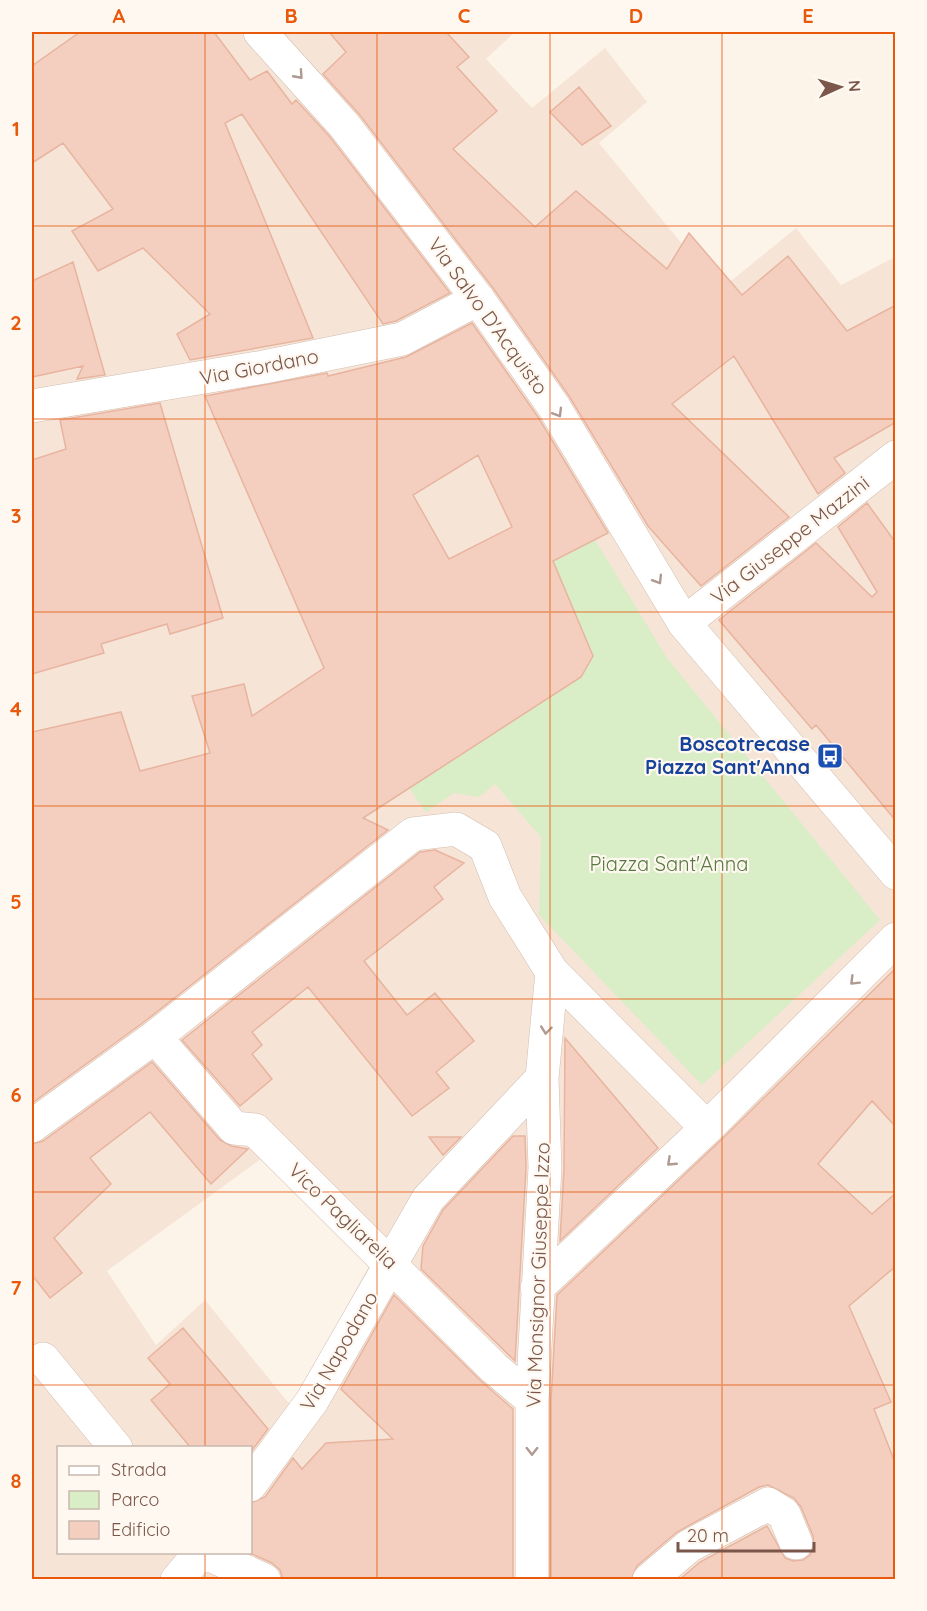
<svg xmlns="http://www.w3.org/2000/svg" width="927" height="1611" font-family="Quicksand,sans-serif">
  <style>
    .residential { fill: #f6e5d7; fill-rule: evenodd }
    .green { fill: #d9edc6 }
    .building { fill: #f4cfbf; stroke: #e8b49f; stroke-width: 1.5; fill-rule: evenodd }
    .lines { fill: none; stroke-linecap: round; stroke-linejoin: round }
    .minor-casing { stroke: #d3bdb0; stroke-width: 34 }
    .tertiary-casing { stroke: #d3bdb0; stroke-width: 34 }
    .minor { stroke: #fff; stroke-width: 33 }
    .tertiary { stroke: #fff; stroke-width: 33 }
    .oneway { stroke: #af9a92 }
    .grid { fill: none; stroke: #e8590c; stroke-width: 1.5; stroke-opacity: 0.55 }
    .labels { text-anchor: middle; stroke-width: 4.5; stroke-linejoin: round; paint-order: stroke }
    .street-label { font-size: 20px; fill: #7a574a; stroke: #fff8f1 }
    .transit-label { font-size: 20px; font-weight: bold; fill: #164399; stroke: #fff8f1; text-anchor: end }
    .park-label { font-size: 20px; fill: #567a3f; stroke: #fff8f1 }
    .neatline { fill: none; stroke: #e8590c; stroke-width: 2 }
    .grid-label { font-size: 20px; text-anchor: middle; font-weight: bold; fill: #e8590c }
  </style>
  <rect width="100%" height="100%" fill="#fdf4e9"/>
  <path class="residential" d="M32,32H515L486,59L532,108L605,48L647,102L599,143L720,290L796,228L841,285L895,257V1579L32,1580ZM269,1153L372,1260L292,1407L205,1300L156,1345L107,1271ZM58,1448H250V1552H58Z"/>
  <path class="green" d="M595,540L667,658L880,920L702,1085L539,915L541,837L495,784L479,797L454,793L426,812L409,788L581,677L593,655L553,561Z"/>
  <path class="building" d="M80,32H214L250,80L267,71L292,104L296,100L330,137L450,293L396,321L383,324L242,114L225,123L313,338L190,360L177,334L210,314L143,248L98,271L72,231L113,209L63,143L32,163V66Z
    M329,32H446L469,57L457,67L497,111L453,149L535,227L576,191L667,269L689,233L742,295L788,256L847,331L896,305V422L834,458L845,473L818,494L734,356L672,404L789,517L701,586L648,526L569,396L493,288L359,114L323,74L346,52Z
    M579,87L611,126L582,145L550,112Z
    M73,262L105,375L77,379L83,366L32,377V281Z
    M472,323L538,417L608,533L553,561L593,656L581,677L363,818L388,830L144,1022L32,1103V732L121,712L140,771L210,753L192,696L244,684L252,716L324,668L205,396L327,373L328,376L406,357ZM478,455L512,527L449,559L413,495Z
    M160,403L223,618L170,634L167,624L101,644L104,653L32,674V460L66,449L60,420Z
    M867,503L896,543V821L816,725L812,729L719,620L816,543L872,597L877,592L838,527Z
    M435,850L464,863L434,887L443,899L364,961L407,1015L435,993L474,1041L436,1072L449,1088L412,1116L308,987L252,1032L262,1045L252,1054L272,1079L240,1106L182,1040L420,852Z
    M896,968V1127L872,1101L818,1164L872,1214L896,1193V1266L849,1306L891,1402L874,1409L896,1465V1580H679L700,1562L767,1526L785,1558L793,1561L803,1560L810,1555L814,1546L813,1536L801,1507L794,1498L768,1485L759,1487L677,1532L637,1566L631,1580H551V1401L557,1295L720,1141Z
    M565,1038L658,1148L560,1241L564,1169Z
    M152,1062L220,1140L231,1146L248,1149L211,1184L150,1112L90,1158L111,1184L54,1238L82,1273L50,1298L32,1275V1144L43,1141Z
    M513,1136H525L526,1168L515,1361L421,1269L423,1246L443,1210Z
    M429,1137H461L443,1155Z
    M394,1295L481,1381L513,1409V1580H283L280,1570L272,1563L250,1553V1503L265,1497L293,1458L302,1469L326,1443L393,1439L341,1389Z
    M183,1328L268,1429L250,1453V1448H191L151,1400L170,1384L148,1358Z"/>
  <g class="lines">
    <defs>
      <path id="minor" d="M32,406L264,367L402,339L478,299
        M155,1037L234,1128L255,1130L494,1368L532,1400
        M32,1126L155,1037L413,834L456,829L485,846L505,897L552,972L707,1128
        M537,1288L707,1128L896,939
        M43,1359L116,1448
        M250,1485L312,1401L428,1199L542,1078
        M204,1552L264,1580
        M177,1580L201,1552
        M532,1580V1400L545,1168L542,1078L552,972
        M649,1580L689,1546L768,1504L784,1514L796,1543"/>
      <path id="tertiary" d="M260,32L344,125L478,299L554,407L684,623L896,873
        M684,623L896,457"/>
    </defs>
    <use href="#minor" class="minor-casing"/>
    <use href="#tertiary" class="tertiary-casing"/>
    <use href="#minor" class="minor"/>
    <use href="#tertiary" class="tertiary"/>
  </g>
  <defs><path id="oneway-chevron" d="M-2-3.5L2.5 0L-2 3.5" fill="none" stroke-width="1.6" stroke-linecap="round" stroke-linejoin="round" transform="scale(1.5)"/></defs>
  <g class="oneway">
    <use href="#oneway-chevron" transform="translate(299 75) rotate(48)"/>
    <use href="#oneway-chevron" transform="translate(558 413) rotate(59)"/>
    <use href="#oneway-chevron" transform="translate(658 580) rotate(58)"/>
    <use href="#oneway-chevron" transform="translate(854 981) rotate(135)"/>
    <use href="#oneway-chevron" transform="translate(546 1030) rotate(96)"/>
    <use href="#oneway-chevron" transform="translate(671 1162) rotate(137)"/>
    <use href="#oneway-chevron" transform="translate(532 1451) rotate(90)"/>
  </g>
  <path class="grid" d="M205,32V1448M377,32V1580M550,32V1580M722,32V1580M32,226H896M32,419H896M32,612H896M32,806H896M32,999H896M32,1192H896M32,1385H896M205,1552V1580"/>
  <defs>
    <symbol id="bus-square" viewBox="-11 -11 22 22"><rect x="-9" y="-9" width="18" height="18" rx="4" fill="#1a4fb4" stroke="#fff8f1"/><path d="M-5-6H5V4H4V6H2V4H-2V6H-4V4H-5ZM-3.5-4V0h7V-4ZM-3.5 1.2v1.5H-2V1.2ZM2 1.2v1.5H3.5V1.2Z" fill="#fff"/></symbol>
  </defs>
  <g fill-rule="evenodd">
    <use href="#bus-square" x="815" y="741" width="30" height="30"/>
  </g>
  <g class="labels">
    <g class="street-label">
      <text transform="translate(488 316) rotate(54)" y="7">Via Salvo D'Acquisto</text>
      <text transform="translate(259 367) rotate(-11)" y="7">Via Giordano</text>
      <text transform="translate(790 540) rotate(-38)" y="7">Via Giuseppe Mazzini</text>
      <text transform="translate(343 1216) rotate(44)" y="7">Vico Pagliarelia</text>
      <text transform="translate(538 1275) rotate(-88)" y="7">Via Monsignor Giuseppe Izzo</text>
      <text transform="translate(339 1351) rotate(-60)" y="7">Via Napodano</text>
    </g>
    <g class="transit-label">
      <text x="810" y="751">Boscotrecase<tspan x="810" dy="23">Piazza Sant'Anna</tspan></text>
    </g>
    <g class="park-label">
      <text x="669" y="871">Piazza Sant'Anna</text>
    </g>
  </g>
  <rect width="927" height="1611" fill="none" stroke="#fff8f1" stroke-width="66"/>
  <rect x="57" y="1446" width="195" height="108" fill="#fff8f1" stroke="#cab8ae" stroke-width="1.5"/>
  <rect x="69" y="1466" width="30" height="9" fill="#ffffff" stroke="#cab8ae" stroke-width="1.5"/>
  <text x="111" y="1476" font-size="18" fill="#7a574a">Strada</text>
  <rect x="69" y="1491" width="30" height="18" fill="#d9edc6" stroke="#cab8ae" stroke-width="1.5"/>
  <text x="111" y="1506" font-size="18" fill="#7a574a">Parco</text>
  <rect x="69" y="1521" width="30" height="18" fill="#f4cfbf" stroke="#cab8ae" stroke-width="1.5"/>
  <text x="111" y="1536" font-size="18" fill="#7a574a">Edificio</text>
  <g transform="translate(840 87) rotate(86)" stroke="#fff8f1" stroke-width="4.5" paint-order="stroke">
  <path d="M0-4.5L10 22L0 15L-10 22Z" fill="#7a574a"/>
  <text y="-9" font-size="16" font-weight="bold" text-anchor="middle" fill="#7a574a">N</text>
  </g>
  <path d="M678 1542v9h136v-9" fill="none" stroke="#7a574a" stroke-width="3"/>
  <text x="687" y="1542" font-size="18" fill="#7a574a" stroke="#fff8f1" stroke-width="4.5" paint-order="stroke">20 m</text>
  <rect x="33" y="33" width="861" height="1545" class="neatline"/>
  <g class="grid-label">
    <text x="119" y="23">A</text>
    <text x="291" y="23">B</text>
    <text x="464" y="23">C</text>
    <text x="636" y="23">D</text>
    <text x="808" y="23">E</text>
    <text x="16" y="136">1</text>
    <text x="16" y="330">2</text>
    <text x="16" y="523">3</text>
    <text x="16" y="716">4</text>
    <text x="16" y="909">5</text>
    <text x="16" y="1102">6</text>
    <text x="16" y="1295">7</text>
    <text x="16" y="1488">8</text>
  </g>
</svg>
